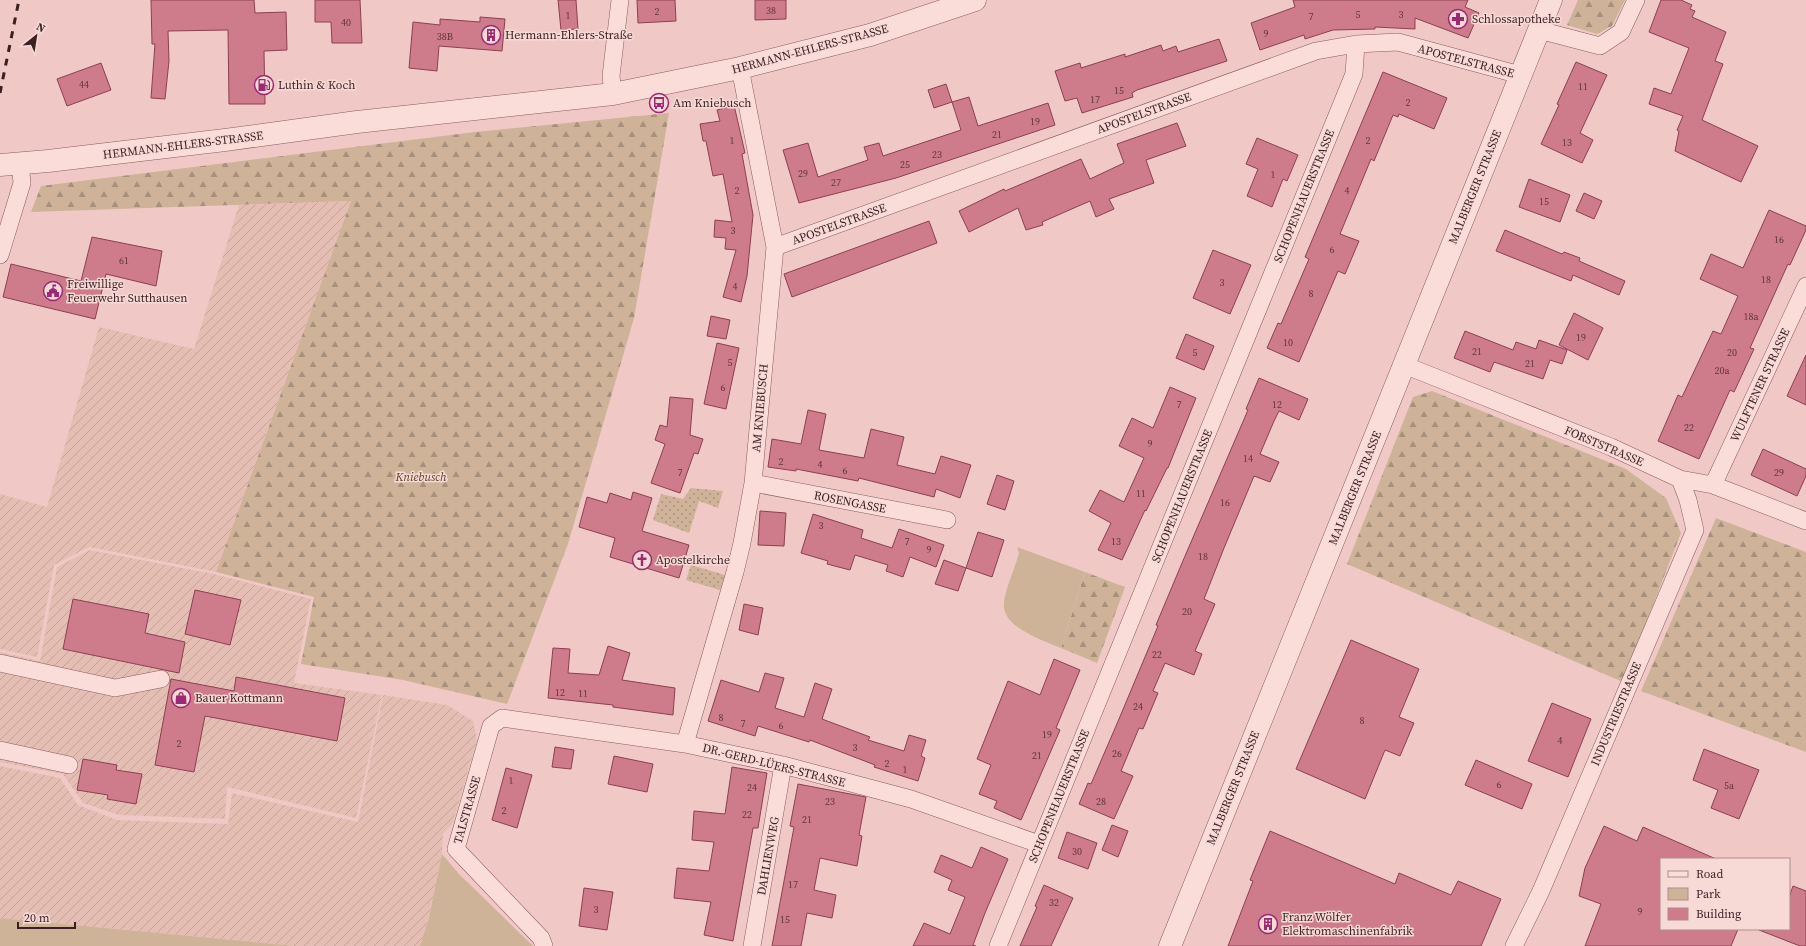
<svg xmlns="http://www.w3.org/2000/svg" width="1806" height="946" font-family="'Source Serif 4',serif">
  <style>
    .farmland { fill: url(#farmland-furrows) }
    .grass { fill: url(#grass-dots) }
    .forest { fill: url(#forest-firs) }
    .park { fill: #ceb399 }
    .building { fill: #ce7b8c; stroke: #8b4051 }
    .lines { fill: none; stroke-linecap: round; stroke-linejoin: round }
    .minor-casing { stroke: #8b5b5f; stroke-width: 18 }
    .tertiary-casing { stroke: #8b5b5f; stroke-width: 23 }
    .minor { stroke: #fadcd9; stroke-width: 17 }
    .tertiary { stroke: #fadcd9; stroke-width: 22 }
    .rail { stroke: #3b1f23; stroke-width: 3; stroke-dasharray: 7 7; stroke-linecap: butt }
    .labels { text-anchor: middle; stroke-width: 3; stroke-linejoin: round; paint-order: stroke }
    .number-label { font-size: 10px; fill: #60363d }
    .poi-label { font-size: 12px; fill: #3b1f23; stroke: #f7d9d6; text-anchor: start }
    .street-label { font-size: 12px; fill: #3b1f23; stroke: #f7d9d6 }
    .park-label { font-size: 12px; font-style: italic; fill: #584525; stroke: #f7d9d6 }
  </style>
  <defs>
    <pattern id="farmland-furrows" width="10" height="10" patternUnits="userSpaceOnUse"><rect width="10" height="10" fill="#e5beb3"/><path d="M-1 1l2-2M0 10L10 0M9 11l2-2" fill="none" stroke="#c5a39a"/></pattern>
    <pattern id="grass-dots" width="8" height="8" patternUnits="userSpaceOnUse"><rect width="8" height="8" fill="#ceb399"/><path d="M2 2h.1M6 6h.1" fill="none" stroke="#a8917c" stroke-width="1.8" stroke-linecap="round"/></pattern>
    <pattern id="forest-firs" width="22" height="20" patternUnits="userSpaceOnUse"><rect width="22" height="20" fill="#ceb399"/><path d="M5 1l3.5 6h-7zM16 11l3.5 6h-7z" fill="#a8917c"/></pattern>
  </defs>
  <rect width="100%" height="100%" fill="#f0c9c6"/>
  <path class="farmland" d="M351,201L216,572L89,547L54,565L37,657L0,649V494L47,507L99,327L194,349L239,205Z
    M90,550L214,574L311,599L294,683L382,695L356,818L227,787L225,819L119,815L83,803L63,774L0,762V652L40,661L57,567Z
    M383,695L447,705L473,721L477,740L453,823L443,834L442,854L429,918L420,946H295L0,918V766L60,778L78,805L117,820L228,824L232,793L358,822Z"/>
  <path class="grass" d="M691,488L723,491L718,508L699,501L689,533L653,520L661,494L683,499Z
    M691,565L725,575L720,590L686,580Z"/>
  <path class="forest" d="M1578,0H1625L1612,26L1597,34L1567,25Z
    M669,113L634,318L568,544L507,704L403,680L301,664L314,597L216,572L351,201L31,212L41,186L475,132Z
    M1432,391L1626,469L1666,498L1681,533L1623,682L1347,564L1413,397Z
    M1716,518L1806,552V752L1641,691Z
    M1085,572L1125,587L1097,663L1061,648Z"/>
  <path class="park" d="M1017,547L1085,572L1061,648C1044,641 1001,627 1004,603C1005,589 1015,568 1019,553Z
    M442,854L459,874L533,946H420L429,918Z
    M0,918L295,946H0Z"/>
  <path class="building" d="M151,0H254L255,13L286,12L287,50L264,51L265,104H229L228,30L168,31L169,61L165,99L151,98L155,44H152Z
    M315,0H360L362,43H332L331,22H315Z
    M558,0H576L578,29L561,30Z
    M637,0H675L676,21L638,23Z
    M755,0H786V19L755,20Z
    M1293,0H1468L1465,7L1479,13L1468,38L1415,18V29L1375,27V29L1333,30L1305,39L1304,35L1260,50L1251,23L1295,7Z
    M1661,0H1681L1692,5L1690,9L1695,11L1692,17L1726,32L1715,61L1723,64L1702,120L1758,146L1741,182L1675,151L1679,131L1677,130L1683,116L1649,104L1654,88L1671,94L1689,48L1649,32Z
    M480,17L505,19L502,51L439,46L437,71L409,68L413,22L440,25V19L480,22Z
    M1219,39L1227,61L1137,90L1132,93L1133,97L1082,113L1077,98L1065,101L1055,71L1080,63L1081,68L1125,54V57L1161,45L1163,51L1176,46L1178,52Z
    M1576,62L1607,75L1580,133L1593,140L1582,163L1541,144L1559,105L1557,104Z
    M101,63L111,90L67,106L57,79Z
    M1383,72L1447,98L1434,129L1399,114L1398,117L1393,115L1374,161L1371,159L1340,234L1359,241L1345,274L1338,271L1299,362L1267,348L1278,323L1281,324L1309,259L1305,257Z
    M946,84L952,102L934,108L928,90Z
    M969,97L978,126L1048,103L1055,125L896,178L799,203L783,150L808,143L818,177L868,160L864,147L879,143L883,156L961,130L952,102Z
    M734,105L745,153L742,154L753,215L747,276L741,302L723,297L736,250L725,249L726,238L714,237L715,220L732,222L723,174L713,176L706,141H703L700,124L720,121L717,110Z
    M1177,123L1186,146L1146,160L1154,183L1109,199L1114,209L1096,217L1090,201L1042,222L1043,225L1026,230L1018,208L969,232L959,211L1004,189L1005,191L1081,159L1090,179L1124,163L1117,144Z
    M1257,138L1298,155L1287,181L1283,179L1272,207L1247,196L1258,169L1246,164Z
    M1529,179L1570,195L1560,222L1519,207Z
    M1584,193L1602,201L1594,219L1576,211Z
    M1769,210L1806,226V230L1790,265L1788,264L1750,348L1754,349L1734,392L1730,390L1699,459L1658,441L1678,395L1682,397L1713,331L1721,334L1738,296L1700,279L1711,254L1743,268Z
    M929,221L937,243L792,297L784,274Z
    M1505,230L1562,254L1564,252L1580,258L1579,261L1625,281L1619,295L1573,275L1571,281L1496,251Z
    M92,237L162,251L156,286L106,274L95,319L3,297L11,264L81,281Z
    M1213,250L1251,265L1230,314L1193,298Z
    M1574,313L1603,328L1588,360L1559,345Z
    M711,316L730,320L726,339L707,336Z
    M1465,331L1513,350L1516,342L1536,349L1539,340L1567,350L1562,364L1550,360L1543,379L1494,362L1490,372L1454,358Z
    M1186,334L1214,346L1204,370L1176,358Z
    M717,343L739,348L726,409L704,404Z
    M1806,355V405L1787,396Z
    M1259,378L1308,399L1299,420L1279,411L1274,421L1260,454L1279,462L1270,482L1254,476L1224,548L1204,599L1215,604L1195,651L1202,654L1194,675L1165,663L1153,691L1158,693L1143,729L1139,728L1121,771L1133,776L1114,819L1079,804L1088,783L1091,784L1119,719L1158,626L1156,625L1182,563L1248,410L1246,409Z
    M1170,387L1196,398L1168,468H1167L1146,511L1145,510L1122,560L1098,550L1111,523L1089,511L1100,490L1124,502L1144,458L1119,446L1132,418L1153,428Z
    M670,397L693,399L690,435L703,439L698,454L694,453L680,493L651,483L665,444L655,440L660,425L667,427Z
    M808,410L826,414L819,450L864,458L871,429L904,437L897,465L935,474L941,456L971,465L960,498L936,489L934,497L859,478L858,481L796,469V471L768,467L772,439L801,444Z
    M1763,449L1806,469V476L1797,496L1751,475Z
    M997,475L1014,481L1005,510L987,504Z
    M633,492L652,498L642,531L689,545L679,578L610,557L615,538L579,527L587,497L607,503L610,493L631,500Z
    M760,511L786,513L784,546L758,545Z
    M813,514L863,530L861,538L892,548L899,529L944,545L936,567L910,557L903,577L886,571L888,565L855,555L850,570L827,564L828,561L801,553Z
    M978,532L1004,540L992,577L966,568Z
    M944,560L966,568L958,591L935,584Z
    M195,590L241,600L230,645L185,634Z
    M73,599L149,614L145,633L185,642L179,673L63,649Z
    M744,604L763,608L758,635L739,630Z
    M1351,640L1419,669L1399,717L1414,723L1400,756L1385,750L1365,799L1296,769Z
    M608,646L630,653L622,680L675,688L673,715L613,707V705L548,698L553,648L570,649L568,673L599,675Z
    M1054,659L1080,670L1056,728L1060,730L1021,820L994,808L997,801L979,794L991,765L977,759L1008,681L1040,695Z
    M765,673L784,678L775,708L804,717L815,683L832,689L822,719L870,737L868,740L904,751L909,735L926,740L921,756L925,758L918,781L874,767L875,765L810,740L809,742L758,726L755,736L708,721L721,680L759,692Z
    M236,677L345,698L337,741L205,716L194,772L155,765L171,679L234,691Z
    M1552,703L1591,719L1568,777L1528,761Z
    M555,747L574,750L571,769L552,767Z
    M1704,749L1759,770L1739,819L1711,808L1718,790L1693,780Z
    M614,756L653,764L647,792L608,784Z
    M83,759L117,765L116,770L142,774L136,804L107,799L108,795L77,790Z
    M1476,760L1532,784L1522,809L1465,785Z
    M732,767L767,773L758,828H753L733,941L704,935L711,902L674,898L677,868L709,871L714,842L692,840L694,811L725,814Z
    M506,768L532,775L517,828L492,820Z
    M798,784L866,797L859,835L862,836L857,866L820,858L814,890L836,895L832,918L807,913L801,946H772L794,827L790,826Z
    M1112,825L1128,831L1118,857L1102,850Z
    M1604,826L1637,841L1643,827L1716,859H1661V929H1738L1731,946H1585L1601,904L1579,896L1585,868Z
    M1270,831L1395,884L1399,873L1451,895L1458,881L1501,899L1481,946H1228L1253,881L1250,880Z
    M1067,832L1097,843L1088,869L1058,858Z
    M981,847L1008,859L985,913L973,945L976,946H913L924,923L950,934L965,897L948,890L952,880L934,872L941,855L972,868Z
    M1044,885L1073,898L1051,946H1020L1037,907L1035,906Z
    M1793,886L1806,891V946H1800L1759,930L1789,929V897Z
    M584,888L613,892L607,930L579,926Z"/>
  <g class="lines">
    <defs>
      <path id="minor" d="M1539,30L1600,46L1621,32L1636,0
        M613,94L611,76L620,0
        M775,247L1316,51L1356,44L1398,42L1520,75
        M0,255L22,183L20,163
        M1404,365L1611,447L1680,479L1713,485L1806,521
        M753,483L947,520
        M1713,485L1806,286
        M0,663L115,688L161,679
        M685,744L735,572L742,543L753,483L775,247L740,68
        M0,750L69,765
        M544,946L541,938L456,849L491,726L502,718L685,744L783,765L911,799L1039,844
        M752,946L783,765
        M998,946L1354,74L1356,44
        M1514,946L1541,891L1695,530L1688,500L1680,479"/>
      <path id="tertiary" d="M0,165L48,161L225,140L357,122L613,94L740,68L870,35L975,0
        M1170,946L1551,0"/>
    </defs>
    <use href="#minor" class="minor-casing"/>
    <use href="#tertiary" class="tertiary-casing"/>
    <use href="#minor" class="minor"/>
    <use href="#tertiary" class="tertiary"/>
    <path class="rail" d="M0,93L19,0"/>
  </g>
  <defs>
    <symbol id="pharmacy-ring" viewBox="-11 -11 22 22"><circle r="9.5" fill="#f7d9d6" stroke="#9c2971" stroke-width="1.5"/><path d="M-2-6h4v4h4v4h-4v4h-4v-4h-4v-4h4Z" fill="#9c2971"/></symbol>
    <symbol id="building-ring" viewBox="-11 -11 22 22"><circle r="9.5" fill="#f7d9d6" stroke="#9c2971" stroke-width="1.5"/><path d="M-4-6H4V6H1V3H-1V6H-4ZM-2.5-4.3h1.7v1.8h-1.7ZM.8-4.3h1.7v1.8H.8ZM-2.5-1h1.7V.8h-1.7ZM.8-1h1.7V.8H.8Z" fill="#9c2971"/></symbol>
    <symbol id="fuel-ring" viewBox="-11 -11 22 22"><circle r="9.5" fill="#f7d9d6" stroke="#9c2971" stroke-width="1.5"/><path d="M-5.5-6h7V0h2V4h1.3V-2.5L3-4.5l.8-.8L6-3V5H2.5V1h-1V6h-7ZM-4.2-4.7v3.2H.2V-4.7Z" fill="#9c2971"/></symbol>
    <symbol id="bus-ring" viewBox="-11 -11 22 22"><circle r="9.5" fill="#f7d9d6" stroke="#9c2971" stroke-width="1.5"/><path d="M-5-6H5V4H4V6H2V4H-2V6H-4V4H-5ZM-3.5-4V0h7V-4ZM-3.5 1.2v1.5H-2V1.2ZM2 1.2v1.5H3.5V1.2Z" fill="#9c2971"/></symbol>
    <symbol id="civic-ring" viewBox="-11 -11 22 22"><circle r="9.5" fill="#f7d9d6" stroke="#9c2971" stroke-width="1.5"/><path d="M-.6-6.5H3V-4.5H.6V-3L4-1V1h2V6H-6V1h2V-1L-.6-3ZM-1.2 2.5V6h2.4V2.5Z" fill="#9c2971"/></symbol>
    <symbol id="church-ring" viewBox="-11 -11 22 22"><circle r="9.5" fill="#f7d9d6" stroke="#9c2971" stroke-width="1.5"/><path d="M-1.2-6h2.4v3.5h3.3v2.4h-3.3V6h-2.4V-.1h-3.3v-2.4h3.3Z" fill="#9c2971"/></symbol>
    <symbol id="shop-ring" viewBox="-11 -11 22 22"><circle r="9.5" fill="#f7d9d6" stroke="#9c2971" stroke-width="1.5"/><path d="M-5-2.5h2.3a2.7 3.5 0 0 1 5.4 0H5L5.5 6h-11ZM-1.5-2.5h3a1.5 2.3 0 0 0-3 0Z" fill="#9c2971"/></symbol>
  </defs>
  <g fill-rule="evenodd">
    <use href="#pharmacy-ring" x="1447" y="8" width="22" height="22"/>
    <use href="#building-ring" x="480" y="24" width="22" height="22"/>
    <use href="#fuel-ring" x="253" y="74" width="22" height="22"/>
    <use href="#bus-ring" x="648" y="92" width="22" height="22"/>
    <use href="#civic-ring" x="42" y="280" width="22" height="22"/>
    <use href="#church-ring" x="631" y="549" width="22" height="22"/>
    <use href="#shop-ring" x="170" y="687" width="22" height="22"/>
    <use href="#building-ring" x="1257" y="913" width="22" height="22"/>
  </g>
  <g class="labels">
    <g class="number-label">
      <text x="771" y="14">38</text>
      <text x="657" y="15">2</text>
      <text x="1358" y="18">5</text>
      <text x="1401" y="18">3</text>
      <text x="568" y="19">1</text>
      <text x="1311" y="20">7</text>
      <text x="346" y="26">40</text>
      <text x="1266" y="37">9</text>
      <text x="445" y="40">38B</text>
      <text x="84" y="88">44</text>
      <text x="1583" y="90">11</text>
      <text x="1119" y="94">15</text>
      <text x="1095" y="103">17</text>
      <text x="1408" y="106">2</text>
      <text x="1035" y="125">19</text>
      <text x="997" y="138">21</text>
      <text x="732" y="144">1</text>
      <text x="1368" y="144">2</text>
      <text x="1567" y="146">13</text>
      <text x="937" y="158">23</text>
      <text x="905" y="168">25</text>
      <text x="803" y="177">29</text>
      <text x="1273" y="178">1</text>
      <text x="836" y="186">27</text>
      <text x="737" y="194">2</text>
      <text x="1347" y="194">4</text>
      <text x="1544" y="205">15</text>
      <text x="733" y="234">3</text>
      <text x="1779" y="243">16</text>
      <text x="1332" y="253">6</text>
      <text x="124" y="264">61</text>
      <text x="1766" y="283">18</text>
      <text x="1222" y="286">3</text>
      <text x="735" y="290">4</text>
      <text x="1311" y="297">8</text>
      <text x="1751" y="320">18a</text>
      <text x="1581" y="341">19</text>
      <text x="1288" y="346">10</text>
      <text x="1477" y="355">21</text>
      <text x="1195" y="356">5</text>
      <text x="1732" y="356">20</text>
      <text x="730" y="366">5</text>
      <text x="1530" y="367">21</text>
      <text x="1722" y="374">20a</text>
      <text x="723" y="391">6</text>
      <text x="1179" y="408">7</text>
      <text x="1277" y="408">12</text>
      <text x="1689" y="431">22</text>
      <text x="1150" y="447">9</text>
      <text x="1248" y="462">14</text>
      <text x="781" y="465">2</text>
      <text x="820" y="468">4</text>
      <text x="845" y="474">6</text>
      <text x="680" y="476">7</text>
      <text x="1779" y="476">29</text>
      <text x="1141" y="497">11</text>
      <text x="1225" y="506">16</text>
      <text x="821" y="529">3</text>
      <text x="907" y="545">7</text>
      <text x="1116" y="545">13</text>
      <text x="929" y="553">9</text>
      <text x="1203" y="560">18</text>
      <text x="1187" y="615">20</text>
      <text x="1157" y="658">22</text>
      <text x="560" y="696">12</text>
      <text x="583" y="697">11</text>
      <text x="1138" y="710">24</text>
      <text x="721" y="721">8</text>
      <text x="1362" y="724">8</text>
      <text x="743" y="727">7</text>
      <text x="781" y="729">6</text>
      <text x="1047" y="738">19</text>
      <text x="1560" y="744">4</text>
      <text x="179" y="747">2</text>
      <text x="855" y="751">3</text>
      <text x="1117" y="757">26</text>
      <text x="1037" y="759">21</text>
      <text x="887" y="767">2</text>
      <text x="905" y="773">1</text>
      <text x="511" y="784">1</text>
      <text x="1499" y="788">6</text>
      <text x="1729" y="789">5a</text>
      <text x="752" y="791">24</text>
      <text x="830" y="805">23</text>
      <text x="1101" y="805">28</text>
      <text x="504" y="814">2</text>
      <text x="747" y="818">22</text>
      <text x="807" y="823">21</text>
      <text x="1077" y="855">30</text>
      <text x="793" y="888">17</text>
      <text x="1054" y="906">32</text>
      <text x="596" y="913">3</text>
      <text x="1640" y="915">9</text>
      <text x="785" y="923">15</text>
    </g>
    <g class="poi-label">
      <text x="1472" y="23">Schlossapotheke</text>
      <text x="505" y="39">Hermann-Ehlers-Straße</text>
      <text x="278" y="89">Luthin &amp; Koch</text>
      <text x="673" y="107">Am Kniebusch</text>
      <text x="67" y="288">Freiwillige<tspan x="67" dy="14">Feuerwehr Sutthausen</tspan></text>
      <text x="656" y="564">Apostelkirche</text>
      <text x="195" y="702">Bauer Kottmann</text>
      <text x="1282" y="921">Franz Wölfer<tspan x="1282" dy="14">Elektromaschinenfabrik</tspan></text>
    </g>
    <g class="street-label">
      <text transform="translate(810 49) rotate(-15)" y="4">HERMANN-EHLERS-STRASSE</text>
      <text transform="translate(1466 61) rotate(15)" y="4">APOSTELSTRASSE</text>
      <text transform="translate(1144 113) rotate(-20)" y="4">APOSTELSTRASSE</text>
      <text transform="translate(183 145) rotate(-7)" y="4">HERMANN-EHLERS-STRASSE</text>
      <text transform="translate(1475 187) rotate(-68)" y="4">MALBERGER STRASSE</text>
      <text transform="translate(1304 196) rotate(-68)" y="4">SCHOPENHAUERSTRASSE</text>
      <text transform="translate(839 224) rotate(-20)" y="4">APOSTELSTRASSE</text>
      <text transform="translate(1760 385) rotate(-65)" y="4">WULFTENER STRASSE</text>
      <text transform="translate(760 408) rotate(-85)" y="4">AM KNIEBUSCH</text>
      <text transform="translate(1604 446) rotate(23)" y="4">FORSTSTRASSE</text>
      <text transform="translate(1355 488) rotate(-68)" y="4">MALBERGER STRASSE</text>
      <text transform="translate(1182 496) rotate(-68)" y="4">SCHOPENHAUERSTRASSE</text>
      <text transform="translate(850 502) rotate(11)" y="4">ROSENGASSE</text>
      <text transform="translate(1616 714) rotate(-67)" y="4">INDUSTRIESTRASSE</text>
      <text transform="translate(774 765) rotate(14)" y="4">DR.-GERD-LÜERS-STRASSE</text>
      <text transform="translate(1233 788) rotate(-68)" y="4">MALBERGER STRASSE</text>
      <text transform="translate(1059 796) rotate(-68)" y="4">SCHOPENHAUERSTRASSE</text>
      <text transform="translate(467 810) rotate(-74)" y="4">TALSTRASSE</text>
      <text transform="translate(768 856) rotate(-80)" y="4">DAHLIENWEG</text>
    </g>
    <g class="park-label">
      <text x="421" y="481">Kniebusch</text>
    </g>
  </g>
  <rect x="1660" y="858" width="130" height="72" fill="#f7d9d6" stroke="#ac8f8e"/>
  <rect x="1668" y="871" width="20" height="6" fill="#fadcd9" stroke="#ac8f8e"/>
  <text x="1696" y="878" font-size="12" fill="#3b1f23">Road</text>
  <rect x="1668" y="888" width="20" height="12" fill="#ceb399" stroke="#ac8f8e"/>
  <text x="1696" y="898" font-size="12" fill="#3b1f23">Park</text>
  <rect x="1668" y="908" width="20" height="12" fill="#ce7b8c" stroke="#ac8f8e"/>
  <text x="1696" y="918" font-size="12" fill="#3b1f23">Building</text>
  <g transform="translate(36 36) rotate(30)" stroke="#f7d9d6" stroke-width="3" paint-order="stroke">
  <path d="M0-3L7 15L0 10L-7 15Z" fill="#3b1f23"/>
  <text y="-6" font-size="11" font-weight="bold" text-anchor="middle" fill="#3b1f23">N</text>
  </g>
  <path d="M18 922v6h57v-6" fill="none" stroke="#3b1f23" stroke-width="2"/>
  <text x="24" y="922" font-size="12" fill="#3b1f23" stroke="#f7d9d6" stroke-width="3" paint-order="stroke">20 m</text>
</svg>
